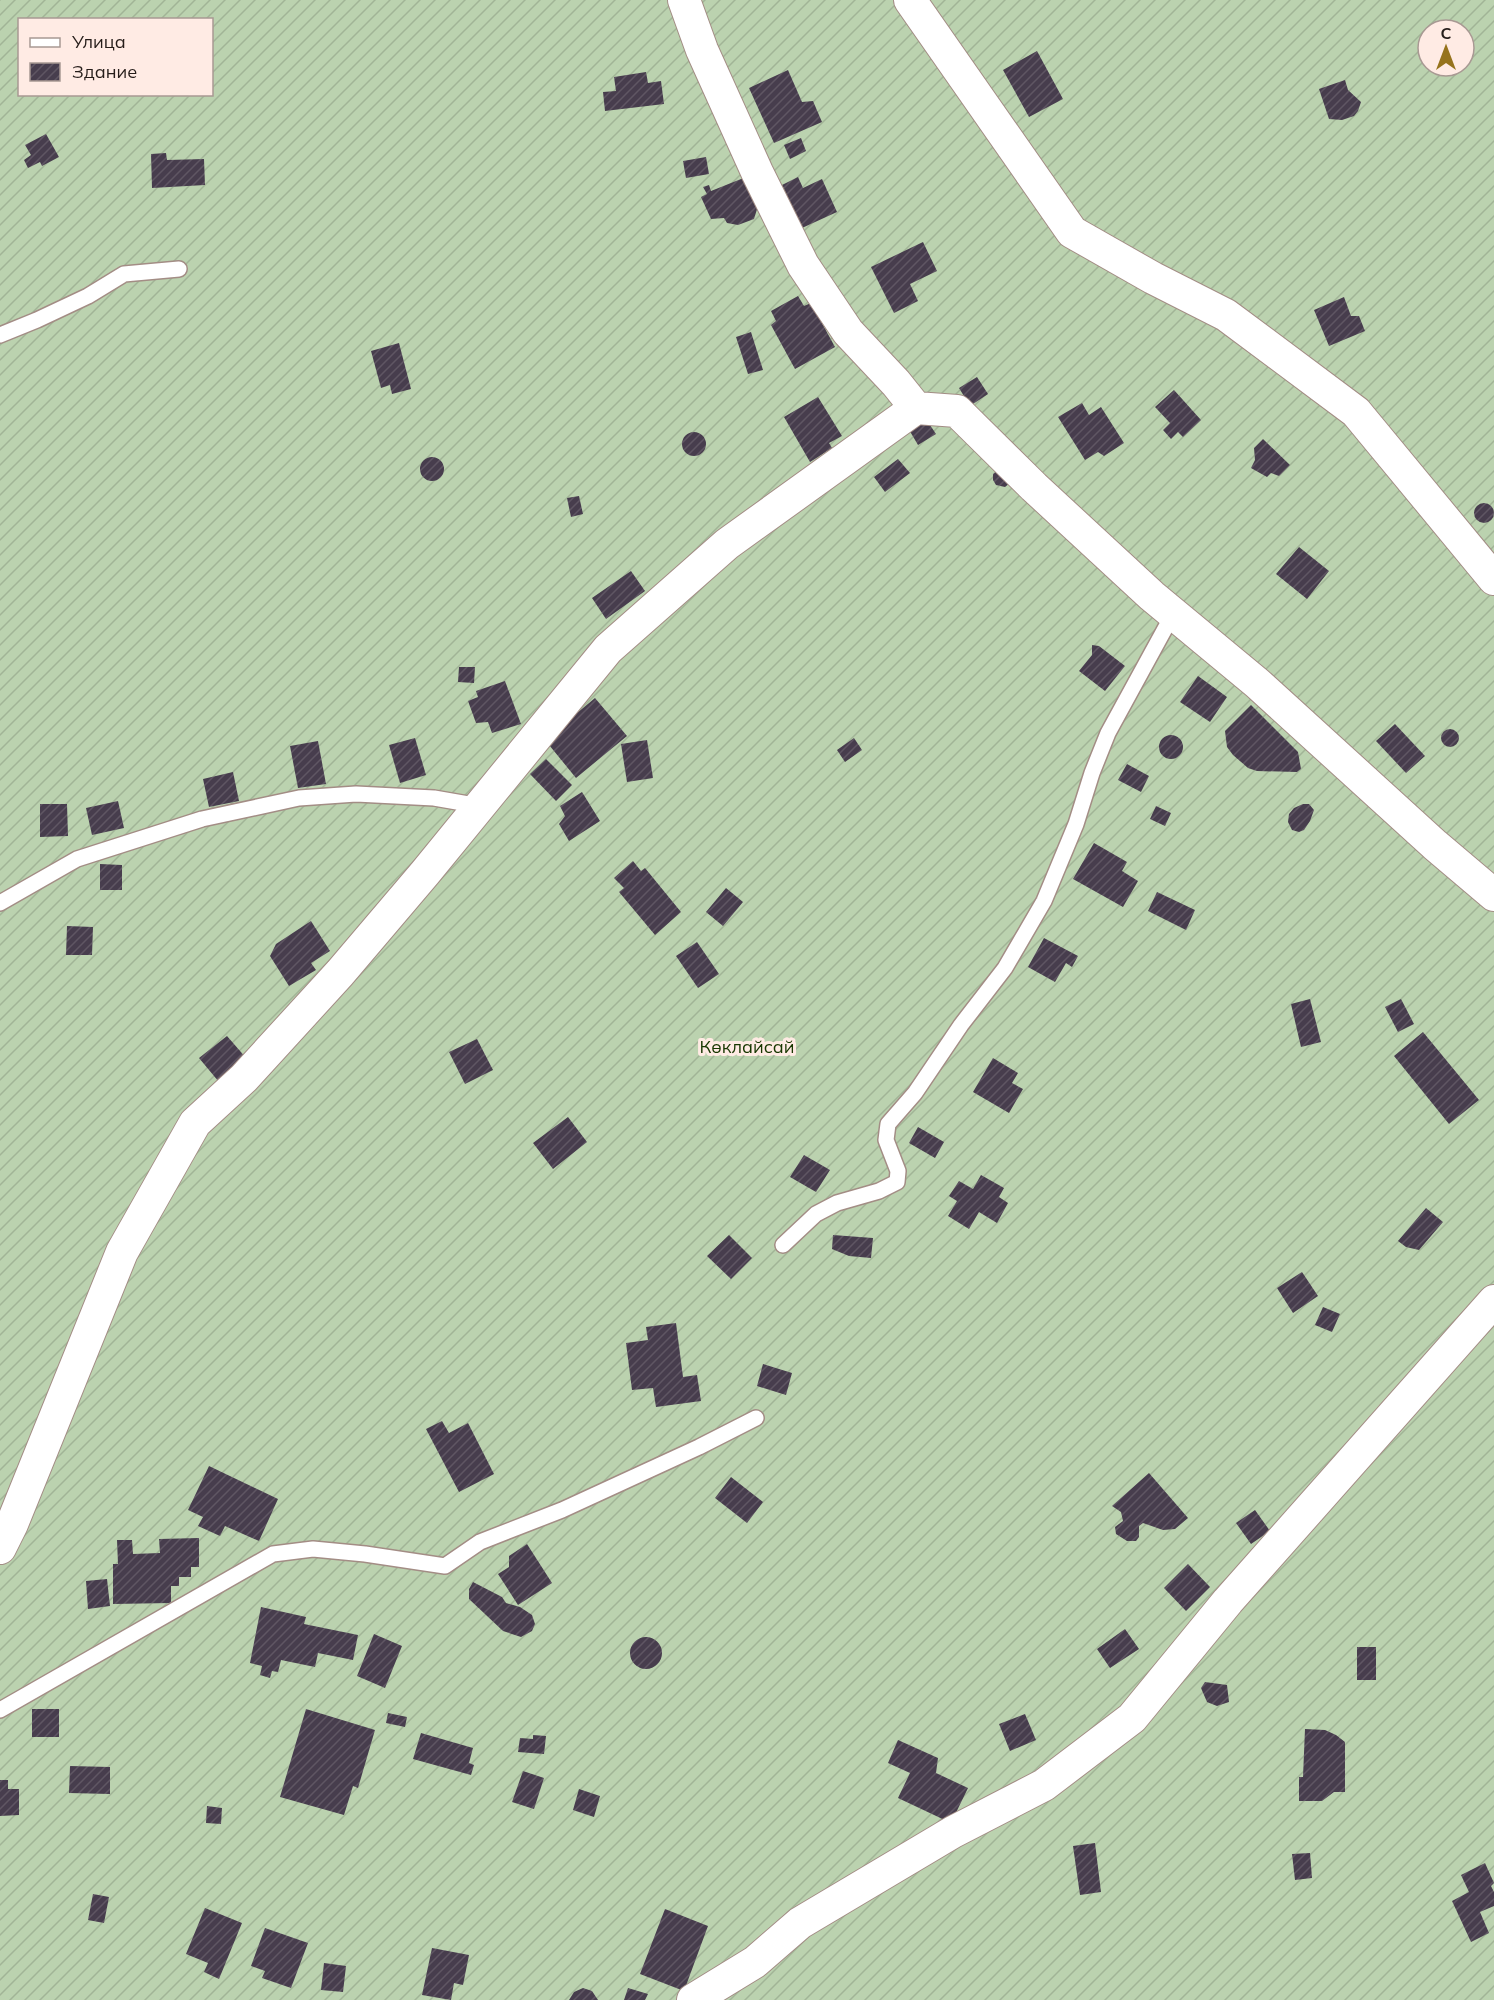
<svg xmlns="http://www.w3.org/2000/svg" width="1494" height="2000" font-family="Mulish,sans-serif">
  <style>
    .garden { fill: url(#garden-furrows); fill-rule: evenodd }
    .building { fill: url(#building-hatch) }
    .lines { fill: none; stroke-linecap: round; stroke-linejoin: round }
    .service-casing { stroke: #a38d85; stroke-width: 18 }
    .minor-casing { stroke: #a38d85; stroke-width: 34 }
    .service { stroke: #fff; stroke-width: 15 }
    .minor { stroke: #fff; stroke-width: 32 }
    .labels { text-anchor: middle; stroke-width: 6; stroke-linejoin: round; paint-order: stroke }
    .park-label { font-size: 18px; fill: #183700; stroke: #ffebe4 }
  </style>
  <defs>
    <pattern id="garden-furrows" width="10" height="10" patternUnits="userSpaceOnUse" patternTransform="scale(1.5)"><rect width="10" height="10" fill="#bbd2af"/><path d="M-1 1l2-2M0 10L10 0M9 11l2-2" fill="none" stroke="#a1b496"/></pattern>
    <pattern id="building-hatch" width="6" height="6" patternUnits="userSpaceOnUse" patternTransform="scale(1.5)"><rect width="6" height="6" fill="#473d4d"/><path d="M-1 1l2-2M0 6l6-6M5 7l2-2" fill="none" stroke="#5f5663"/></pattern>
  </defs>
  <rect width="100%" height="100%" fill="#f5ddd4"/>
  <path class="garden" d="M0,0H1494V2000H0ZM20,20H212V94H20ZM1428,30H1464V66H1428Z"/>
  <path class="building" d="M1037,51L1063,99L1029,117L1003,70Z
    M788,70L802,102L813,101L822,122L774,143L749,88Z
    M646,72L648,83L661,81L664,104L605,111L603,92L616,91L614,77Z
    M1345,80L1348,90L1361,102L1358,111L1354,116L1342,120L1329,119L1319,89Z
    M46,134L59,157L42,166L40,162L28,168L24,160L31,155L25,145Z
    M801,138L806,151L790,159L784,145Z
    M166,153L167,160L204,159L205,185L152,188L151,154Z
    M706,157L709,174L686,178L683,161Z
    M746,177L758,206L754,219L738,225L727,223L724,218L711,219L701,197L707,194L703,187L709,185L711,191Z
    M798,177L803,188L822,179L837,212L802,228L782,185Z
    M923,242L937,271L910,284L918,301L894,313L871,267Z
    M798,296L804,306L811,303L835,347L795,369L771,325L776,321L771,311Z
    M1344,297L1351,316H1359L1365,331L1329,346L1314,310Z
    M751,332L763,370L748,374L736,337Z
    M399,343L411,389L392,394L390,385L381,388L371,351Z
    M977,377L988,394L970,406L959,388Z
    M1174,390L1201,420L1183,437L1178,432L1171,439L1163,430L1170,423L1155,407Z
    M818,397L842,436L829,443L832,448L810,462L784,417Z
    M1082,403L1089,415L1101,407L1124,443L1104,456L1098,452L1085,460L1058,417Z
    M928,422L936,434L918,445L908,428Z
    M682 444a12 12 0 1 1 24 0a12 12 0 1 1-24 0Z
    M1263,439L1290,465L1279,476L1271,473L1267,477L1251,468L1255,460L1254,448Z
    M420 469a12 12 0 1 1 24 0a12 12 0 1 1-24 0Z
    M898,459L910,473L885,492L874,477Z
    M1000,468L1010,483L1005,487L996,485L993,480V474Z
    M579,496L583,514L571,517L567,498Z
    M1474 513a10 10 0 1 1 20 0a10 10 0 1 1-20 0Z
    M1299,547L1329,571L1307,599L1276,574Z
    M631,571L645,591L606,619L592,598Z
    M1092,645L1099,646L1125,666L1105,691L1079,671L1092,655Z
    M459,667H475L474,683L458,682Z
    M1198,676L1227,697L1210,722L1180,702Z
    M505,681L521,724L492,733L488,722L476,723L468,701L478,697L476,691Z
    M595,698L627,736L576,778L545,740Z
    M1251,705L1298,752L1301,769L1297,772L1257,771L1248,768L1233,755L1227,747L1225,731Z
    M1395,724L1425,756L1406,773L1376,741Z
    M1441 738a9 9 0 1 1 18 0a9 9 0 1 1-18 0Z
    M1159 747a12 12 0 1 1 24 0a12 12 0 1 1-24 0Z
    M415,738L426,775L400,783L389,745Z
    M854,738L862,750L845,762L837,750Z
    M647,740L653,778L627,782L621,744Z
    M318,741L326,784L298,788L290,746Z
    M546,759L572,785L556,801L530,774Z
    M1127,764L1149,776L1141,792L1118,780Z
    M233,772L239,801L209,807L203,779Z
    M582,792L600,821L569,841L559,824L565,816L560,806Z
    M118,801L124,828L92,835L86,808Z
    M40,804H67L68,836L40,837Z
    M1303,804H1309L1314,810L1310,821L1304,830L1299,832L1292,830L1288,822L1289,814L1294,808Z
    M1156,806L1171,813L1165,826L1150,819Z
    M1094,843L1127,862L1122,871L1138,881L1123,907L1073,879Z
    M633,861L641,871L645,868L681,912L655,935L619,892L624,888L614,878Z
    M100,864L122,865V890H100Z
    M726,888L743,902L723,926L706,912Z
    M1157,892L1195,910L1186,930L1148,911Z
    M311,921L330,951L311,963L316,970L289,986L270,956L276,944Z
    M67,926L93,927L92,955H66Z
    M1044,938L1078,956L1072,967L1066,963L1055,982L1028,967Z
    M697,942L719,974L698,988L676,956Z
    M1310,999L1321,1042L1301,1047L1291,1004Z
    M1401,999L1414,1024L1398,1032L1385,1007Z
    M1423,1032L1479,1100L1449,1124L1394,1056Z
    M227,1036L247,1059L219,1082L199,1058Z
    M477,1039L493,1070L465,1084L449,1052Z
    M993,1058L1018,1073L1012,1083L1023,1089L1009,1113L973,1092Z
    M568,1117L587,1142L553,1169L533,1143Z
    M918,1127L944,1142L935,1158L909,1143Z
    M804,1155L830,1170L816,1192L790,1177Z
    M981,1175L1004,1188L999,1197L1008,1203L997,1223L979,1212L969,1229L948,1216L957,1201L949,1196L959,1181L973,1189Z
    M1426,1208L1443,1222L1419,1250L1406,1247L1398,1241Z
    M729,1235L752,1258L731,1279L707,1256Z
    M833,1235L873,1238L871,1258L849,1256L832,1249Z
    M1302,1272L1318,1296L1293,1313L1277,1288Z
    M1323,1307L1340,1314L1332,1332L1315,1325Z
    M676,1323L683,1377L697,1375L701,1401L656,1407L653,1388L632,1390L626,1343L648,1340L646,1327Z
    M763,1364L792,1373L786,1395L757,1386Z
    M442,1421L449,1433L468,1423L494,1474L459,1492L426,1429Z
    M209,1466L278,1499L259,1541L225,1526L220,1536L198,1526L203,1517L188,1510Z
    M1149,1473L1188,1518L1175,1529L1163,1530L1143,1523L1139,1526V1537L1136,1541H1127L1116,1534L1115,1527L1123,1521L1121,1512L1112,1506Z
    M731,1477L763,1502L747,1523L715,1498Z
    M1255,1510L1270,1531L1251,1544L1236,1523Z
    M199,1538V1567H191V1577H179V1586H171V1603L113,1604V1564H118L117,1540H132L133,1554L160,1553L159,1539Z
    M527,1544L552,1583L518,1605L498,1574L509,1567V1556Z
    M1188,1564L1210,1587L1186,1611L1164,1588Z
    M107,1579L110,1606L88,1609L86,1581Z
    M473,1582L502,1597L506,1603L520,1607L532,1615L535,1624L532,1631L521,1637L503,1631L469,1599V1589Z
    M261,1607L306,1617L304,1624L358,1635L353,1660L318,1653L315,1667L281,1660L278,1672L272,1671L270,1678L260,1675L262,1666L250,1663Z
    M1125,1629L1139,1649L1110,1668L1097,1649Z
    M374,1634L402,1646L385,1688L357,1676Z
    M630 1653a16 16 0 1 1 32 0a16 16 0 1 1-32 0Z
    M1357,1647H1376V1680H1357Z
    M1205,1682L1227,1685L1229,1702L1217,1706L1207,1702L1201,1688Z
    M32,1709H59V1737H32Z
    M306,1709L375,1730L358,1788L353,1786L344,1815L280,1797Z
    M388,1713L407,1717L405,1727L386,1723Z
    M1025,1714L1036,1740L1010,1751L999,1724Z
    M1305,1729L1325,1730L1336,1735L1345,1742V1792H1334L1322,1801H1299V1777H1303Z
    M421,1733L473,1748L469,1763L474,1765L471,1775L413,1759Z
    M533,1735L546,1736L544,1754L518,1752L520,1738L533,1739Z
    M898,1740L938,1758L936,1773L968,1788L951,1823L898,1798L910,1773L888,1763Z
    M70,1766L110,1767V1794L69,1793Z
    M523,1771L544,1778L534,1809L512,1802Z
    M0,1780H8V1789H19V1815L0,1816Z
    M579,1789L600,1796L594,1817L573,1810Z
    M207,1806L222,1808L221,1824L206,1823Z
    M1095,1843L1101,1892L1080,1895L1073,1846Z
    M1310,1853L1312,1878L1295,1880L1292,1854Z
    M1485,1863L1494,1883L1491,1886L1494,1892V1906L1480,1912L1489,1933L1471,1942L1452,1901L1469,1892L1461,1875Z
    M93,1894L109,1897L104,1923L88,1920Z
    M205,1908L242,1923L219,1979L204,1972L208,1963L186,1954Z
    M665,1909L708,1926L684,1991L640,1974Z
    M265,1928L308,1943L291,1988L262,1978L265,1971L251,1966Z
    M432,1948L469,1955L463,1985L454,1983L451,2000L422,1995Z
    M324,1963L346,1966L343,1992L321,1990Z
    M583,1988L592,1991L598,2000H569L574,1992Z
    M628,1988L648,1994L645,2000H624Z"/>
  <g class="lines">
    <defs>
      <path id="service" d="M0,335L37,320L88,296L124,274L179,269
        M0,903L77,859L202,819L299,798L356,794L434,798L480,806
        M783,1245L816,1214L837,1203L879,1191L897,1182L898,1171L886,1140L888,1124L915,1093L961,1025L1005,968L1044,901L1076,824L1092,773L1108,733L1173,614
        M0,1710L273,1554L313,1549L365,1554L445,1566L480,1542L562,1510L699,1447L756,1418"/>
      <path id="minor" d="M684,0L702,50L757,172L803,265L848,332L896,383L916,408L957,411L1034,487L1152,596L1257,683L1435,845L1494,895
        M910,0L1072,232L1153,278L1226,315L1356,412L1494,579
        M0,1548L12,1524L122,1252L195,1123L244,1078L340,973L425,873L608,649L727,544L916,408
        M693,2000L755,1962L800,1923L953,1832L1044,1785L1132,1718L1228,1601L1494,1301"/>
    </defs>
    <use href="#service" class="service-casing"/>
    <use href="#minor" class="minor-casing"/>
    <use href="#service" class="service"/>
    <use href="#minor" class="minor"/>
  </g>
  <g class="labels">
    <g class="park-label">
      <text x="747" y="1053">Көклайсай</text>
    </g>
  </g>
  <rect x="18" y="18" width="195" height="78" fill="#ffebe4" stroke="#a89993" stroke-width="1.5"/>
  <rect x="30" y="38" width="30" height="9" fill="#ffffff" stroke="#a89993" stroke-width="1.5"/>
  <text x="72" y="48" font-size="18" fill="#261d1a">Улица</text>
  <rect x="30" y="63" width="30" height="18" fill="url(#building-hatch)" stroke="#a89993" stroke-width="1.5"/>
  <text x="72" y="78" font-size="18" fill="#261d1a">Здание</text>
  <g transform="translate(1446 48)"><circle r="28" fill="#ffebe4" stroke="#a89993" stroke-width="1.5"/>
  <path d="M0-4.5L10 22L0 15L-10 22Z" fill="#96731c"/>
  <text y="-9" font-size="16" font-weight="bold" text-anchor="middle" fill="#261d1a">С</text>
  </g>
</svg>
